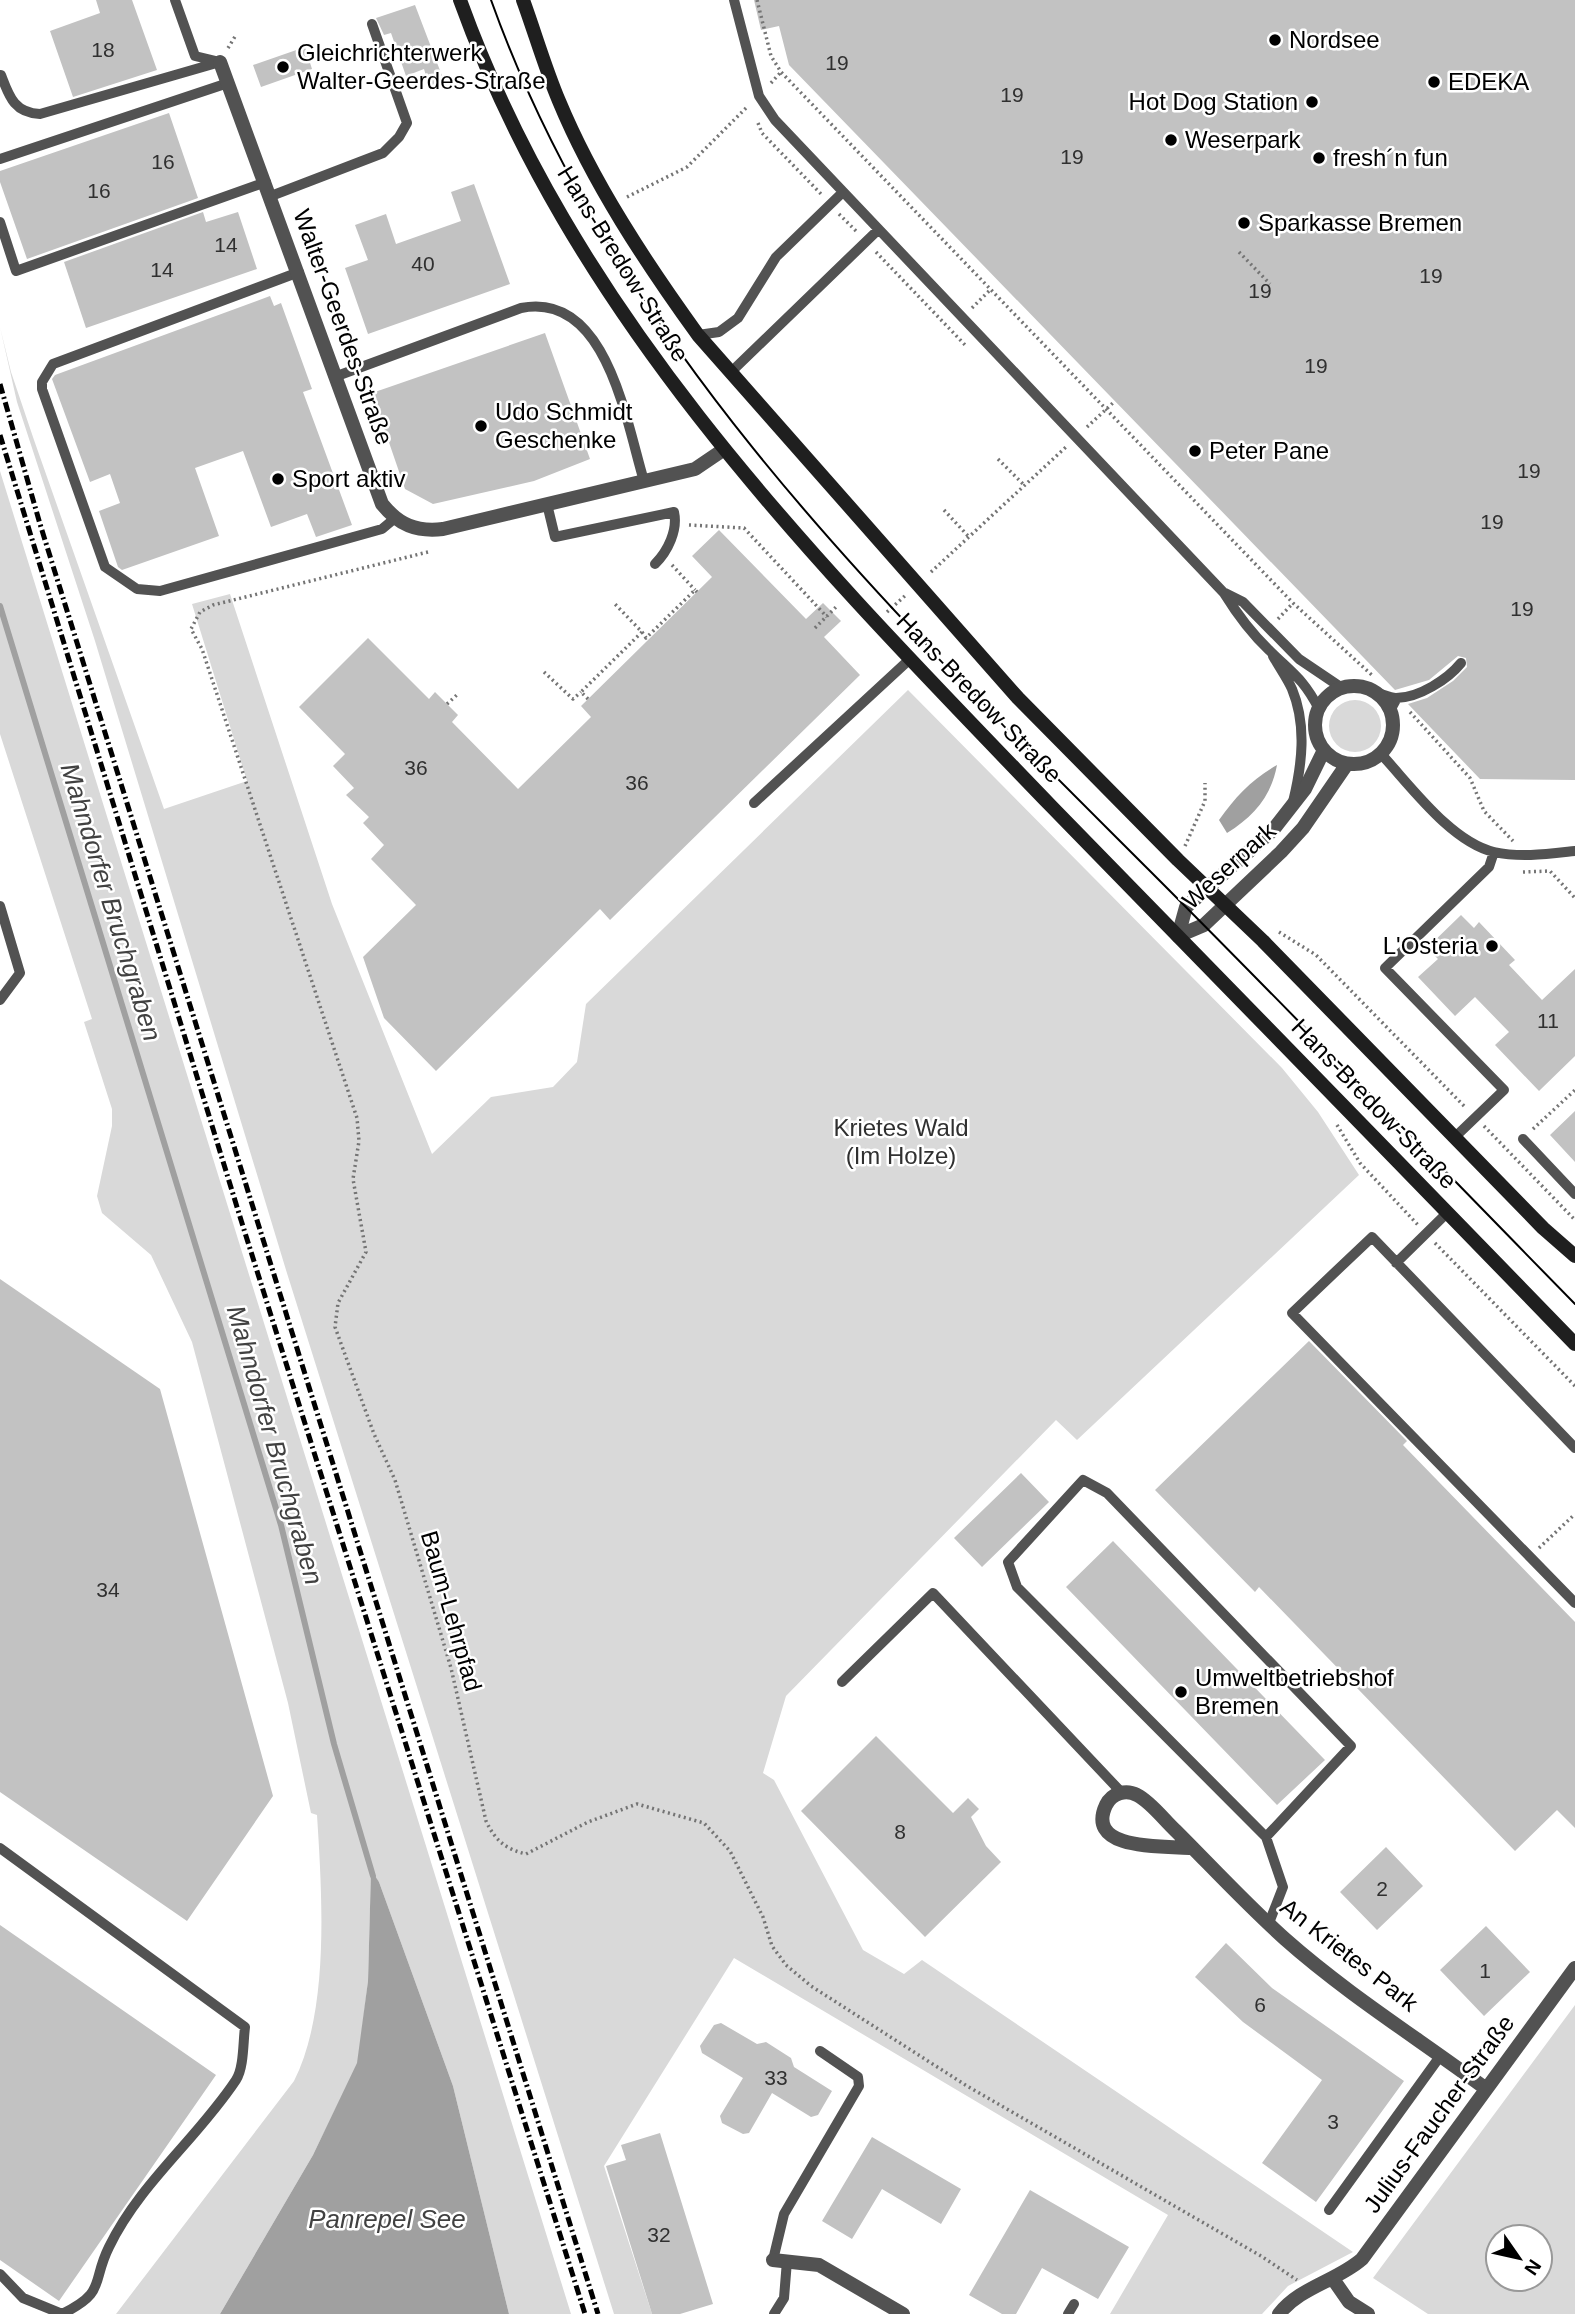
<svg xmlns="http://www.w3.org/2000/svg" width="1575" height="2314" font-family="Arial,sans-serif">
  <style>
    .green { fill: #d9d9d9; fill-rule: evenodd }
    .water { fill: #a0a0a0 }
    .lines { fill: none; stroke-linecap: round; stroke-linejoin: round }
    .stream { stroke: #a0a0a0; stroke-width: 6 }
    .building { fill: #c2c2c2 }
    .path { stroke: #747474; stroke-width: 3.5; stroke-dasharray: 2 3.5; stroke-linecap: butt }
    .service { stroke: #525252; stroke-width: 10 }
    .minor { stroke: #525252; stroke-width: 14 }
    .secondary { stroke: #1f1f1f; stroke-width: 14 }
    .tram { stroke: #000; stroke-width: 2 }
    .rail { stroke: #000; stroke-width: 5; stroke-dasharray: 10 3.5 2 3.5; stroke-linecap: butt }
    .poi-dot { fill: #000; stroke: #fff; stroke-width: 2.5 }
    .labels { text-anchor: middle; stroke-width: 5; stroke-linejoin: round; paint-order: stroke }
    .number-label { font-size: 21px; fill: #303030 }
    .poi-label { font-size: 24px; fill: #000; stroke: #fff; text-anchor: start }
    .street-label { font-size: 24px; fill: #000; stroke: #fff }
    .park-label { font-size: 24px; fill: #303030; stroke: #fff }
    .water-label { font-size: 26px; font-style: italic; fill: #414141; stroke: #fff }
  </style>
  <rect width="100%" height="100%" fill="#fff"/>
  <path class="green" d="M0,327L11,372L34,440L164,809L247,781L192,604L230,594L332,904L432,1154L491,1097L553,1087L577,1062L586,1004L908,690L1282,1068L1318,1112L1359,1175L1077,1440L1056,1420L786,1696L763,1773L774,1780L863,1950L904,1974L922,1960L1353,2252L1288,2286L1262,2314H1110L1168,2215L734,1958L604,2166L652,2314H614L286,1270L95,641L17,402Z
    M0,471L571,2314H509L453,2086L379,1882L371,1872L368,1981L358,2063L313,2155L220,2314H116L294,2081C330,2010 322,1894 317,1815L311,1813L288,1703L192,1342L151,1255L102,1213L97,1196L112,1126V1109L84,1022L92,1019L0,734Z
    M1329 726a26 26 0 1 1 52 0a26 26 0 1 1-52 0Z
    M1575,2005V2314H1428L1373,2278ZM1498,2237H1540V2279H1498Z"/>
  <path class="water" d="M1277,765C1271,797 1254,816 1227,833L1219,820C1236,796 1252,779 1277,765Z
    M371,1870L379,1882L453,2086L509,2314H220L313,2155L357,2063L368,1981Z"/>
  <g class="lines">
    <path class="stream" d="M0,606L281,1525L334,1744L373,1876"/>
  </g>
  <path class="building" d="M96,0H132L157,70L73,97L50,31L100,13Z
    M754,0H1575V780L1480,779L1408,704L1427,698L1453,681L1467,667L1466,658L1458,656L1429,680L1395,690L789,65L779,26L761,30Z
    M415,5L444,81L429,86L424,69L406,76L391,33L384,35L376,18Z
    M305,47L312,69L261,87L253,65Z
    M169,113L198,198L27,259L0,182V171Z
    M474,184L510,284L368,334L345,268L368,260L355,225L386,214L396,244L461,221L451,192Z
    M203,212L206,222L238,212L257,269L86,328L64,262Z
    M270,296L274,306L281,303L312,389L303,392L352,525L316,537L307,514L271,527L243,451L195,468L219,536L122,570L118,567L99,511L120,503L110,474L90,482L52,379L55,375Z
    M545,333L590,459L534,481L433,504L405,489L372,393Z
    M719,530L806,619L823,603L841,621L824,637L860,675L610,920L600,909L436,1071L384,1018L363,957L416,905L371,859L384,845L363,823L369,817L346,795L354,788L333,766L345,754L299,707L368,638L429,699L435,692L458,715L452,722L518,789L591,717L581,706L712,577L692,556Z
    M1461,915L1474,928L1479,922L1515,960L1509,965L1542,1000L1575,969V1056L1539,1091L1495,1045L1509,1032L1475,997L1455,1016L1418,977L1438,959L1427,948Z
    M1575,1111V1162L1550,1135Z
    M0,1279L160,1389L273,1796L187,1921L0,1792Z
    M1309,1341L1407,1441L1403,1445L1575,1622V1828L1557,1810L1515,1851L1259,1587L1255,1592L1155,1490Z
    M1021,1473L1049,1502L982,1567L954,1538Z
    M1113,1541L1325,1760L1277,1805L1066,1587Z
    M876,1736L953,1813L968,1798L979,1809L971,1817L986,1846L1001,1862L925,1937L801,1811Z
    M1386,1847L1423,1886L1377,1930L1340,1892Z
    M0,1925L216,2075L59,2301L0,2260Z
    M1486,1926L1530,1972L1484,2016L1440,1970Z
    M1226,1943L1272,1988L1404,2081L1316,2202L1262,2163L1322,2080L1243,2022L1195,1977Z
    M721,2023L757,2044L766,2042L791,2058L794,2067L832,2091L818,2115L811,2117L772,2093L749,2133L743,2134L722,2123L720,2116L743,2078L702,2053L700,2046L714,2025Z
    M660,2133L713,2304L680,2314H652L606,2166L626,2160L621,2145Z
    M872,2137L961,2189L941,2224L882,2189L852,2239L822,2221Z
    M1030,2190L1129,2247L1098,2299L1042,2268L1016,2314H1002L969,2295Z"/>
  <g class="lines">
    <path class="path" d="M757,0L771,56L781,72L1293,603L1374,677
      M228,48L236,35
      M771,83L781,72
      M758,123L762,133L822,195
      M627,197L687,167L748,106
      M839,214L856,231
      M876,252L967,347
      M1239,252L1270,284
      M972,308L991,289
      M1087,427L1115,401
      M998,459L1024,485
      M944,510L969,537
      M689,525L744,528L827,617
      M428,552L213,605L200,612L191,629L202,649L357,1118L359,1141L353,1179L366,1252L338,1303L335,1327L374,1434L395,1480L451,1668L486,1821C495,1840 505,1849 526,1854L588,1822L637,1804L704,1823L730,1851L763,1917L772,1946L786,1965L811,1986L967,2086L1261,2256L1297,2280
      M672,565L695,590
      M931,572L1066,447
      M887,612L907,594
      M1278,619L1293,603
      M815,628L838,605
      M642,632L646,638L695,590L697,592
      M544,672L573,699L581,692
      M588,699L581,692L642,632L614,603
      M447,704L459,693
      M1410,712L1470,778L1484,811L1513,841
      M1185,846L1205,801V783
      M1523,872L1550,871L1575,898
      M1279,932L1316,955L1466,1108
      M1337,1125L1360,1163L1418,1225
      M1484,1126L1575,1220
      M1533,1129L1575,1090
      M1435,1243L1575,1386
      M1539,1548L1575,1514"/>
    <path class="service" d="M175,0L195,56L220,62
      M734,0L759,96L775,120L1224,593C1237,614 1251,633 1269,650C1292,673 1303,678 1319,709
      M1,75C9,96 14,113 40,114L220,62
      M0,159L228,83
      M271,196L383,153L399,137L407,123L372,24
      M0,222L16,271L266,182
      M299,272L53,364L42,382V389L105,567L137,589L160,591L382,529L394,519
      M698,335L719,332L738,318L776,257L843,192
      M730,373L878,230
      M337,376L521,308C607,291 626,422 644,481
      M547,504L555,537L674,512C678,530 668,551 655,564
      M1225,593L1243,602L1299,659L1342,688
      M1273,656C1279,667 1287,678 1292,689C1307,725 1302,765 1293,802
      M1374,692C1380,693 1390,698 1396,698C1419,698 1448,679 1461,663
      M1390,711L1397,698
      M1381,754C1410,785 1451,842 1494,852C1521,858 1548,854 1575,851
      M754,803L910,659
      M0,906L20,973L0,1000
      M1455,1137L1504,1090L1385,968L1489,867L1494,852
      M1523,1139L1575,1194
      M1396,1263L1448,1212
      M1575,1448L1372,1237L1292,1313L1575,1603
      M842,1682L933,1593L1122,1793
      M1266,1837L1351,1746L1107,1493L1083,1480L1008,1562L1017,1587L1266,1837L1283,1887L1269,1923
      M0,1848L245,2027C243,2042 244,2068 236,2080C197,2139 140,2183 109,2247C91,2283 107,2292 62,2314L23,2298L0,2274
      M1329,2210L1441,2055
      M773,2260L784,2214L859,2086L858,2077L820,2051
      M774,2314L784,2298L787,2261
      M1068,2314L1074,2304"/>
    <path class="minor" d="M220,62L382,504C399,525 416,532 443,529L695,469L723,450
      M1315 725a39 39 0 1 1 78 0a39 39 0 1 1-78 0Z
      M1178,936L1204,925L1281,852L1303,828L1347,764
      M1178,936L1186,907L1273,830L1305,789L1324,750
      M1192,1848C1168,1846 1084,1852 1106,1805C1112,1793 1126,1789 1137,1795C1151,1802 1164,1820 1176,1831C1212,1867 1247,1905 1285,1939C1347,1994 1419,2039 1485,2088
      M773,2260L819,2265L903,2314
      M1333,2279L1349,2302L1368,2314
      M1279,2314C1300,2287 1337,2281 1362,2259L1575,1968"/>
    <path class="secondary" d="M460,0C576,322 819,565 1051,806C1226,986 1401,1164 1575,1344
      M523,0C535,33 545,68 559,101C593,183 646,263 698,335L1018,698L1178,860L1263,941L1543,1228L1575,1256"/>
    <path class="tram" d="M491,0C616,349 891,612 1148,869C1291,1012 1433,1159 1575,1304"/>
    <path class="rail" d="M0,384L40,524L598,2314
      M0,435L241,1220L585,2314"/>
  </g>
  <g class="poi-dot">
    <circle cx="1275" cy="40" r="7"/>
    <circle cx="283" cy="67" r="7"/>
    <circle cx="1434" cy="82" r="7"/>
    <circle cx="1312" cy="102" r="7"/>
    <circle cx="1171" cy="140" r="7"/>
    <circle cx="1319" cy="158" r="7"/>
    <circle cx="1244" cy="223" r="7"/>
    <circle cx="481" cy="426" r="7"/>
    <circle cx="1195" cy="451" r="7"/>
    <circle cx="278" cy="479" r="7"/>
    <circle cx="1492" cy="946" r="7"/>
    <circle cx="1181" cy="1692" r="7"/>
  </g>
  <g class="labels">
    <g class="number-label">
      <text x="103" y="57">18</text>
      <text x="837" y="70">19</text>
      <text x="1012" y="102">19</text>
      <text x="1072" y="164">19</text>
      <text x="163" y="169">16</text>
      <text x="99" y="198">16</text>
      <text x="226" y="252">14</text>
      <text x="423" y="271">40</text>
      <text x="162" y="277">14</text>
      <text x="1431" y="283">19</text>
      <text x="1260" y="298">19</text>
      <text x="1316" y="373">19</text>
      <text x="1529" y="478">19</text>
      <text x="1492" y="529">19</text>
      <text x="1522" y="616">19</text>
      <text x="416" y="775">36</text>
      <text x="637" y="790">36</text>
      <text x="1548" y="1028">11</text>
      <text x="108" y="1597">34</text>
      <text x="900" y="1839">8</text>
      <text x="1382" y="1896">2</text>
      <text x="1485" y="1978">1</text>
      <text x="1260" y="2012">6</text>
      <text x="776" y="2085">33</text>
      <text x="1333" y="2129">3</text>
      <text x="659" y="2242">32</text>
    </g>
    <g class="poi-label">
      <text x="1289" y="48">Nordsee</text>
      <text x="297" y="61">Gleichrichterwerk<tspan x="297" dy="28">Walter-Geerdes-Straße</tspan></text>
      <text x="1448" y="90">EDEKA</text>
      <text x="1298" y="110" text-anchor="end">Hot Dog Station</text>
      <text x="1185" y="148">Weserpark</text>
      <text x="1333" y="166">fresh´n fun</text>
      <text x="1258" y="231">Sparkasse Bremen</text>
      <text x="495" y="420">Udo Schmidt<tspan x="495" dy="28">Geschenke</tspan></text>
      <text x="1209" y="459">Peter Pane</text>
      <text x="292" y="487">Sport aktiv</text>
      <text x="1478" y="954" text-anchor="end">L'Osteria</text>
      <text x="1195" y="1686">Umweltbetriebshof<tspan x="1195" dy="28">Bremen</tspan></text>
    </g>
    <g class="street-label">
      <text transform="translate(623 264) rotate(58)" y="8">Hans-Bredow-Straße</text>
      <text transform="translate(343 327) rotate(70)" y="8">Walter-Geerdes-Straße</text>
      <text transform="translate(979 698) rotate(46)" y="8">Hans-Bredow-Straße</text>
      <text transform="translate(1229 866) rotate(-42)" y="8">Weserpark</text>
      <text transform="translate(1374 1104) rotate(46)" y="8">Hans-Bredow-Straße</text>
      <text transform="translate(451 1611) rotate(74)" y="8">Baum-Lehrpfad</text>
      <text transform="translate(1349 1955) rotate(38)" y="8">An Krietes Park</text>
      <text transform="translate(1439 2114) rotate(-54)" y="8">Julius-Faucher-Straße</text>
    </g>
    <g class="park-label">
      <text x="901" y="1136">Krietes Wald<tspan x="901" dy="28">(Im Holze)</tspan></text>
    </g>
    <g class="water-label">
      <text transform="translate(111 902) rotate(73)" y="9">Mahndorfer Bruchgraben</text>
      <text transform="translate(275 1445) rotate(74)" y="9">Mahndorfer Bruchgraben</text>
      <text x="387" y="2228">Panrepel See</text>
    </g>
  </g>
  <g transform="translate(1519 2258) rotate(124)"><circle r="33" fill="#ffffff" stroke="#999999" stroke-width="2"/>
  <path d="M0-5L12 26L0 18L-12 26Z" fill="#000000"/>
  <text y="-10" font-size="19" font-weight="bold" text-anchor="middle" fill="#000000">N</text>
  </g>
</svg>
